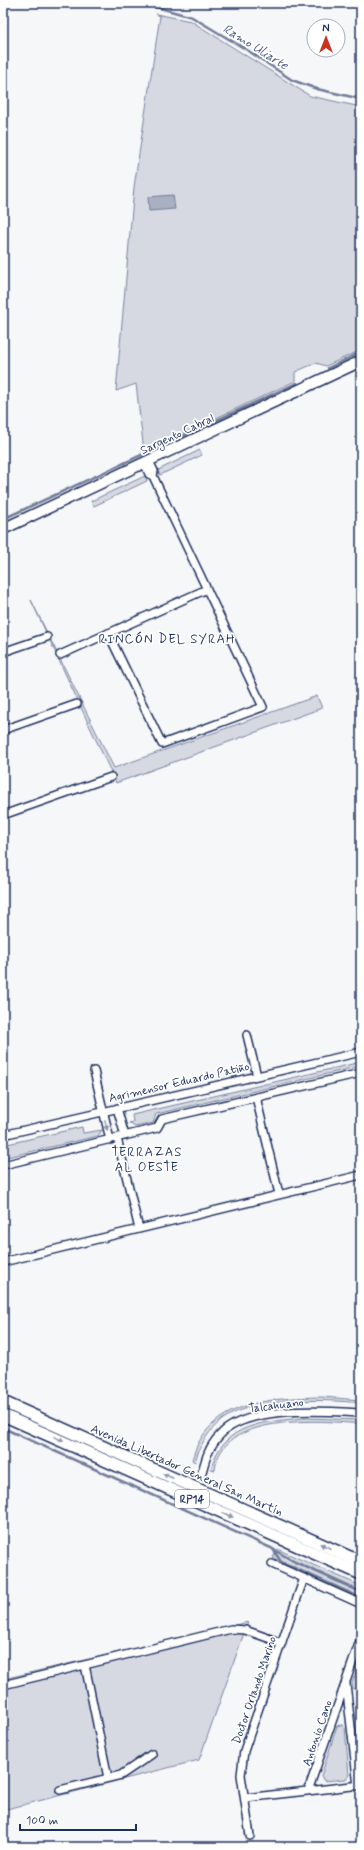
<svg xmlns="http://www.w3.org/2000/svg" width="364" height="1850" font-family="Mynerve,sans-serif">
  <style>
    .green { fill: #d6d9e2; stroke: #7884a0 }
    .water { fill: #a9b0c1; stroke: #707c99 }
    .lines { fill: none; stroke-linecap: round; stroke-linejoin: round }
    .stream { stroke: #707c99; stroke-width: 2.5 }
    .minor-casing { stroke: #1b2f5e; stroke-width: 10 }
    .secondary-casing { stroke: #1b2f5e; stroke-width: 13 }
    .primary-casing { stroke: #1b2f5e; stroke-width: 14 }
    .minor { stroke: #fff; stroke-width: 7 }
    .secondary { stroke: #fff; stroke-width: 10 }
    .primary { stroke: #fff; stroke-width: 11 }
    .oneway { fill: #8d97ae }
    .labels { text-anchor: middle; stroke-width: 3.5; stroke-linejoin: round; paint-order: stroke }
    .shield { fill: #fff; stroke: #5f6d8e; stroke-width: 1 }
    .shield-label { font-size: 11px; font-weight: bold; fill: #1b2f5e }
    .street-label { font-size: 12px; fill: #1b2f5e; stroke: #fff }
    .water-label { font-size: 13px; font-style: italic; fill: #4d5c81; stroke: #fff }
    .neighbourhood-label { font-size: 13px; letter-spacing: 1px; fill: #1b2f5e; stroke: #fff }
  </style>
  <rect width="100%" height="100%" fill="#f6f7f9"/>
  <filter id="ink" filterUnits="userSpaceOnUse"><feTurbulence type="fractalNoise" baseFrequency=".025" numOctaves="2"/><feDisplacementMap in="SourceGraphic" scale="8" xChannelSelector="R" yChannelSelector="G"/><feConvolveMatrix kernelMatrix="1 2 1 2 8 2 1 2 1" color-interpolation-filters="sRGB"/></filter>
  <g filter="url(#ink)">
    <path class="green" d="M156,14L191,21L310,96L361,107V350L326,366L316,363L295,372V381L144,452L136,384L116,391L134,187L160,16Z
      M200,450L202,455L160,475L158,470Z
      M145,476L147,481L94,506L91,501Z
      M31,600L114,768L317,696L322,708L116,783Z
      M361,1062V1066L156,1114L153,1123L135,1127L129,1123L133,1122L132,1115Z
      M82,1127L83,1133L102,1130L98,1136L3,1158V1145Z
      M321,1397L361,1400V1403C324,1399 255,1397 223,1419C209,1430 200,1444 195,1462L192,1460C207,1401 271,1398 321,1397Z
      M306,1418L361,1420V1424C320,1420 220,1413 215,1470L211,1469C222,1423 266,1421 306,1418Z
      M277,1549L361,1586V1597L273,1558Z
      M248,1622L199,1760L3,1810V1679Z
      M361,1659V1689H353L352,1683Z
      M340,1725H343L345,1728L349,1775L346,1779L324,1781L321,1776L337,1726Z"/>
    <path class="water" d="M173,195L175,209L149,211L148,197Z"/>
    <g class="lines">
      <path class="stream" d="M142,3L192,17L247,50L292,80L317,89L361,99
        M328,368L361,352
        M3,519L297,383
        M3,1428L271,1548L295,1562L361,1592
        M273,1549L281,1562L361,1598"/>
      <defs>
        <path id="minor" d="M144,463L149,474L153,476
          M108,633L162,744L263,707L153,476L154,471L149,461
          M3,652L47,637
          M60,655L207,589
          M3,730L77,704
          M3,815L111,777
          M247,1035L257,1076
          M94,1071L110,1140
          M256,1097L279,1194
          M117,1108L125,1136
          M3,1135L361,1052
          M117,1138L139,1229
          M3,1165L157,1128L162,1119L361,1073
          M3,1262L361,1175
          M201,1476C205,1461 208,1447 220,1435C247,1405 324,1411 361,1413
          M272,1564L361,1604
          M85,1665L108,1778
          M346,1684L358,1786
          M3,1685L231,1629L245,1630L282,1643
          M60,1790L121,1775L152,1754
          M308,1791L361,1638
          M245,1798L361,1785
          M250,1836L241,1775L244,1751L304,1578"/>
        <path id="secondary" d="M3,529L361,361"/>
        <path id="primary" d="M3,1402L361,1562
          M3,1415L361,1574"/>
      </defs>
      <use href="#minor" class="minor-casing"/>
      <use href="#secondary" class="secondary-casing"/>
      <use href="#primary" class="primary-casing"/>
      <use href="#minor" class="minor"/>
      <use href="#secondary" class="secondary"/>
      <use href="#primary" class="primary"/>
    </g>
    <defs><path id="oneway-solid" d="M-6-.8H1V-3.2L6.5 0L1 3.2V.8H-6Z"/></defs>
    <g class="oneway">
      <use href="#oneway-solid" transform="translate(106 1125) rotate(77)"/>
      <use href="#oneway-solid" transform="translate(59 1439) rotate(24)"/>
      <use href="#oneway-solid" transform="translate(168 1476) rotate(-156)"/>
      <use href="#oneway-solid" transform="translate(228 1515) rotate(24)"/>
      <use href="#oneway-solid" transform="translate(325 1546) rotate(-156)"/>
    </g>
  </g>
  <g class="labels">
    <rect class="shield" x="175" y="1490" width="34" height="18" rx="3"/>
    <g class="shield-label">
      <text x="192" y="1503">RP14</text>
    </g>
    <g class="street-label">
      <text transform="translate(177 434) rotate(-25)" y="4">Sargento Cabral</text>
      <text transform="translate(179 1082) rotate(-13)" y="4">Agrimensor Eduardo Patiño</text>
      <text transform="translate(276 1405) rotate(-7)" y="4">Talcahuano</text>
      <text transform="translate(187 1470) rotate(24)" y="4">Avenida Libertador General San Martín</text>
      <text transform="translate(254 1690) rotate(-71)" y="4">Doctor Orlando Marino</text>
      <text transform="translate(317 1733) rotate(-71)" y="4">Antonio Cano</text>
    </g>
    <g class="water-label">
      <text transform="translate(256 46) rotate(32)" y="5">Ramo Uliarte</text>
    </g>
    <g class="neighbourhood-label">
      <text x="167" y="643">RINCÓN DEL SYRAH</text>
      <text x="147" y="1156">TERRAZAS<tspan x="147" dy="15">AL OESTE</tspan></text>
    </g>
  </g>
  <rect width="364" height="1850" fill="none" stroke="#fff" stroke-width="16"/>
  <rect x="8" y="8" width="348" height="1834" fill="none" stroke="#1b2f5e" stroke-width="1.5" filter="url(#ink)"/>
  <g transform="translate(326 38)"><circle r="19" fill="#ffffff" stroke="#a4acbf"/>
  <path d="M0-3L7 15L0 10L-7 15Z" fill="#c8321e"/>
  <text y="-6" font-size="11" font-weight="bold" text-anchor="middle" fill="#1b2f5e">N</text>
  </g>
  <path d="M20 1824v6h116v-6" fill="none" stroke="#1b2f5e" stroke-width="2"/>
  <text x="26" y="1824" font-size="12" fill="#1b2f5e" stroke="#ffffff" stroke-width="3" paint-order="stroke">100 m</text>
</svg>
